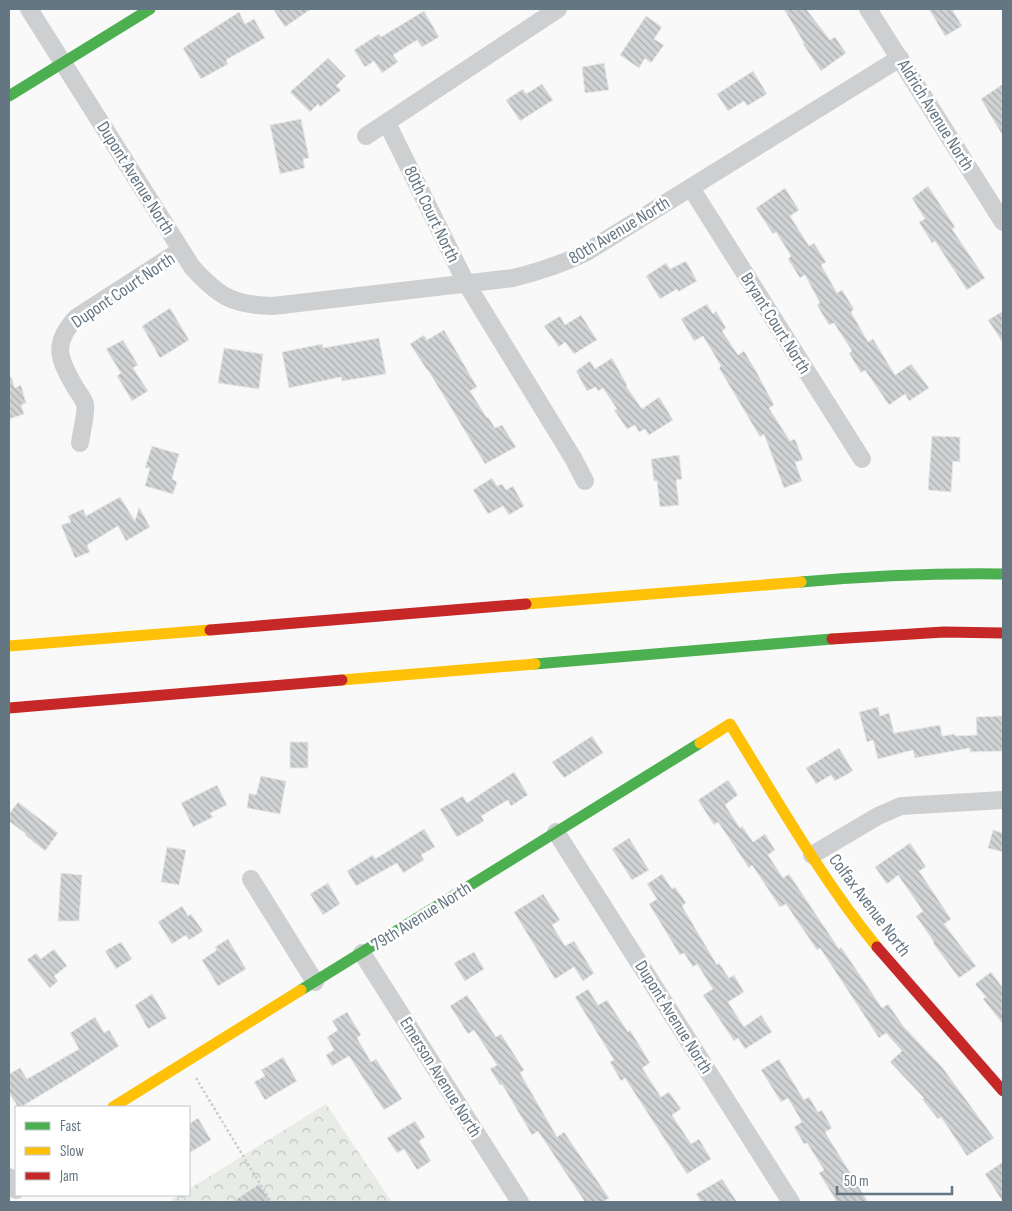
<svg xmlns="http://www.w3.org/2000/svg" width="1012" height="1211" font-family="'Sofia Sans Condensed',sans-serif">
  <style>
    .forest { fill: url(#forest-crowns) }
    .building { fill: url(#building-back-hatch); stroke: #e8e8e8 }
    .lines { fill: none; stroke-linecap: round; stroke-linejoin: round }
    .path { stroke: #cbcccd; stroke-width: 2.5; stroke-dasharray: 2.5 2.5; stroke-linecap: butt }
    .street { stroke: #cecfd0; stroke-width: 18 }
    .fast { stroke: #4caf50; stroke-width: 11 }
    .slow { stroke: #ffc107; stroke-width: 11 }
    .jam { stroke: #c62828; stroke-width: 11 }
    .labels { text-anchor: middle; stroke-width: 5; stroke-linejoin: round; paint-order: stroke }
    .street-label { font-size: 18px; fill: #657683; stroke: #fff }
  </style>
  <defs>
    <pattern id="forest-crowns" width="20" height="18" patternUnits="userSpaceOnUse" patternTransform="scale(1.25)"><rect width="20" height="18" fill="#e8ebe6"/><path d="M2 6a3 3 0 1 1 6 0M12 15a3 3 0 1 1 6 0" fill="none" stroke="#c0c3c0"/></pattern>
    <pattern id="building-back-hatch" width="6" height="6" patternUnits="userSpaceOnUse" patternTransform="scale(1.25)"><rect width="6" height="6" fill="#d0d2d3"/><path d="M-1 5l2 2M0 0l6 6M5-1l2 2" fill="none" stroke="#acafb1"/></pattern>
  </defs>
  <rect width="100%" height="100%" fill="#f9f9f9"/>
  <path class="forest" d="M326,1104L392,1202H174L172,1199L179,1195H189V1189Z"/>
  <path class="building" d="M273,9H311L285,27Z
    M784,9H806L830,40L835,37L846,53L821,71L803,44L804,43Z
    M929,9H952L962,26L945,36Z
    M424,11L439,37L422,47L417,40L393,55L398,62L382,73L374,61L365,67L354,50L379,34L381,37Z
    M239,12L245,24L254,19L265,38L226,60L228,64L201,79L183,48Z
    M646,16L662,27L654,39L664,45L651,63L645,58L639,68L620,55Z
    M328,58L346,76L336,86L341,90L320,107L318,104L310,112L290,92Z
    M604,63L609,90L585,93L582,67Z
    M753,71L767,94L747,106L744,101L728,111L717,94Z
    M542,84L553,100L520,121L506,100L523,89L526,94Z
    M1003,84V136L981,99Z
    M301,119L309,158L303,159L305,168L280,174L270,125Z
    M928,186L955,227L952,229L985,278L967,290L935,241L932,243L919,222L925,219L912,198Z
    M785,188L799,210L790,216L809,246L814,243L826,262L821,265L837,293L842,290L854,309L851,312L868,342L873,339L895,375L911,364L929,388L909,401L905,394L889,405L865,370L861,373L849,353L852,351L834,323L829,325L817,305L820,303L805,275L800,278L788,259L791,256L776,232L773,234L756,208Z
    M686,261L697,281L678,292L677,289L660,299L646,276L666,263L670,269Z
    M707,304L713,314L716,311L726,328L722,331L738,355L744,351L756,371L774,405L769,408L790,441L795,439L803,460L795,462L802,481L784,488L764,434L760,437L719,368L721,366L703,336L694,341L681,319Z
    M170,308L189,340L160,358L142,326Z
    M1003,311V343L988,320Z
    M581,315L597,340L574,354L565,342L559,347L544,326L560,316L565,325Z
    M444,330L477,387L470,391L487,418L488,417L495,428L502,425L516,447L485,464L428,370H427L410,344L424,335L427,340Z
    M379,338L386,374L342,381L341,377L289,388L282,352L322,344L323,348Z
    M123,340L138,365L133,368L148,391L132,401L117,376L121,373L106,349Z
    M224,348L263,354L259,389L218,383Z
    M612,358L627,385L626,386L642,409L659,397L673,420L649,435L645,429L639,432L635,425L627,429L614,410L617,409L603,388L598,391L596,387L587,391L576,371L590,361L595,369Z
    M9,377H11L15,388L21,385L26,403L21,405L24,414L9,419Z
    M932,436L960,437V462L953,461L951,492L928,490Z
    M152,446L179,454L172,479L177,482L173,494L145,486L150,468H145Z
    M679,455L682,479L676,480L679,505L660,507L657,481H654L651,459Z
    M492,478L497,486L502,484L506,490L513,486L524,506L509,515L503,506L488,514L473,490Z
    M120,497L135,521L139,507L150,527L126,541L118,526L87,545L90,552L75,558L61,525L71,522L68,516L83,509L86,516Z
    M878,707L880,716L889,713L894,733L940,725L942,736L955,734V736L977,735L976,717L1002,716L1003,751L970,752V748L915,758L913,750L878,759L873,740L867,742L859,712Z
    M592,736L603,753L564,778L552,762Z
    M290,742H308V768H290Z
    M839,748L853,771L835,781L831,775L816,784L806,768Z
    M514,772L528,795L511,806L508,800L481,816L484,821L457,837L440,809L463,796L467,803Z
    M261,776L286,781L280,814L247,808L249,793L256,795Z
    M728,780L738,795L725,805L740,828L742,826L753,842L765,834L775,850L768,855L783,878L789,874L839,949L841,947L882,1008L888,1004L904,1027L942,1067L994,1138L967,1156L941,1117L938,1119L922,1099L924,1098L890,1062L902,1051L886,1033L879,1038L820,948L817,950L786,904L780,907L752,865L749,868L718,822L714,825L698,800Z
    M217,785L227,805L210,813L213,817L193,827L181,803Z
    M18,802L58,833L45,851L25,835L26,834L9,821V814Z
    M424,829L435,847L421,855L424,860L403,873L397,863L356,886L347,871L373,855L375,859Z
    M993,830L1003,833V852L988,848Z
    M629,838L649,870L632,880L612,849Z
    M910,843L926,867L919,871L951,919L944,924L976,966L959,978L933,943L934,942L916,916L923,911L898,875L887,884L875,867Z
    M167,847L186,850L179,885L161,882Z
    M61,873L82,875L79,921H58Z
    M662,874L672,889L675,887L686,903L682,906L717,965L719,963L729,978L734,975L744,992L728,1002L744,1027L761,1015L772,1032L745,1049L738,1038L734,1041L703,995L713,989L697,964L693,967L684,953L680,955L649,904L657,899L647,884Z
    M328,883L340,904L323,915L310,894Z
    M543,894L560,920L552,925L565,946L574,941L594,973L583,981L574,967L555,979L514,912Z
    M182,906L188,916L191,914L203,931L189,940L186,935L172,944L158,922Z
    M228,939L246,969L218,986L202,960L217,950L215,947Z
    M121,942L132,959L116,969L105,951Z
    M54,949L67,966L54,976L58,981L50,988L27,960L36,953L41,959Z
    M474,952L484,969L465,981L454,963Z
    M991,972L1003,988V1024L983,999L986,997L975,984Z
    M588,989L598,1005L607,1000L628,1032L630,1030L650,1063L642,1068L661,1097L669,1092L681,1109L672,1115L691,1144L699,1139L711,1159L687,1174L625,1078L621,1081L610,1062L614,1060L575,997Z
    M152,994L167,1018L148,1029L135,1005Z
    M467,995L496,1037L501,1034L524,1070L520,1073L557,1137L564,1132L609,1198L603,1202H585L538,1131L532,1135L502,1084L500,1085L490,1069L497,1065L474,1030L468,1034L450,1006Z
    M347,1012L361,1035L357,1038L371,1062L376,1059L402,1099L384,1110L349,1056L332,1066L326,1055L334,1050L327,1037L338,1030L332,1021Z
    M95,1017L104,1033L109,1030L119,1046L77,1073L21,1107H18L9,1093V1074L20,1068L27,1079L79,1049L70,1033Z
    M283,1057L297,1081L265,1100L254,1082L265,1076L261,1070Z
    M779,1059L804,1100L809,1097L818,1112L822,1110L832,1128L825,1132L868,1202H837L819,1173L824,1170L807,1143L804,1144L794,1127L802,1122L788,1098L781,1102L761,1070Z
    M198,1118L211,1140L189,1153V1124Z
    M415,1121L425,1137L419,1141L431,1161L417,1170L404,1149L397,1153L387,1138Z
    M1003,1162V1202L985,1174Z
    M722,1179L737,1202H701L696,1194Z
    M259,1184L271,1202H232Z"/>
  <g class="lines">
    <path class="path" d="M196,1078L271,1202"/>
    <path class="street" d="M29,9L192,267C219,297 233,305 273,306L513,278C538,272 562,264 585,253L900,58
      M868,9L1003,222
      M387,123L466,283L573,458L585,481
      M366,136L558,9
      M691,188L862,459
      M80,443C81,434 87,411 85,404C83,398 78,392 75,387C58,358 52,343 77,317L181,250
      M556,832L791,1202
      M812,855L878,816L901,806L1003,800
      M251,879L315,982
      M362,953L520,1202
      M9,1177L16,1190"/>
    <path class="fast" d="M9,96L150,9
      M801,582C869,576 935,573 1003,574
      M535,664L832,639
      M301,990L700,743"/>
    <path class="slow" d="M526,604L801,582
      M9,646L210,630
      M342,680L535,664
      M700,743L730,724C777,800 821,878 877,947
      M113,1107L301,990"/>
    <path class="jam" d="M210,630L526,604
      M832,639L944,632L1003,633
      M9,708L342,680
      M877,947L1003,1091"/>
  </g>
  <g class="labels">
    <g class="street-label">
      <text transform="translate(936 115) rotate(58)" y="6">Aldrich Avenue North</text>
      <text transform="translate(136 178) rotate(58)" y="6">Dupont Avenue North</text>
      <text transform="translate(432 214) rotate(64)" y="6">80th Court North</text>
      <text transform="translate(619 230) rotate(-31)" y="6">80th Avenue North</text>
      <text transform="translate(123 290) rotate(-34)" y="6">Dupont Court North</text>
      <text transform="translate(776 323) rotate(58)" y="6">Bryant Court North</text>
      <text transform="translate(870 905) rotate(53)" y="6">Colfax Avenue North</text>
      <text transform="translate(421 916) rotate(-32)" y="6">79th Avenue North</text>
      <text transform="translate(674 1017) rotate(58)" y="6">Dupont Avenue North</text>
      <text transform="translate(441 1077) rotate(58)" y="6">Emerson Avenue North</text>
    </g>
  </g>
  <rect width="1012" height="1211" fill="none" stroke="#657683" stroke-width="20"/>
  <rect x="15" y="1106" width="175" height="90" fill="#ffffff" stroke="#c1c8cd"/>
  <rect x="25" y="1122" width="25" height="8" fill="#4caf50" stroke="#c1c8cd"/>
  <text x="60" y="1131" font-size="15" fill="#657683">Fast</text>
  <rect x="25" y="1147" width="25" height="8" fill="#ffc107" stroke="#c1c8cd"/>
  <text x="60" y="1156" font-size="15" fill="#657683">Slow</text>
  <rect x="25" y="1172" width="25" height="8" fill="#c62828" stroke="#c1c8cd"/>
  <text x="60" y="1181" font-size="15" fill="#657683">Jam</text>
  <path d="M837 1186v8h115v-8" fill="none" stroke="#657683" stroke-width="2.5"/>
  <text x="844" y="1186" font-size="15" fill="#657683" stroke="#ffffff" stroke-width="4" paint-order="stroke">50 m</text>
</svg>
